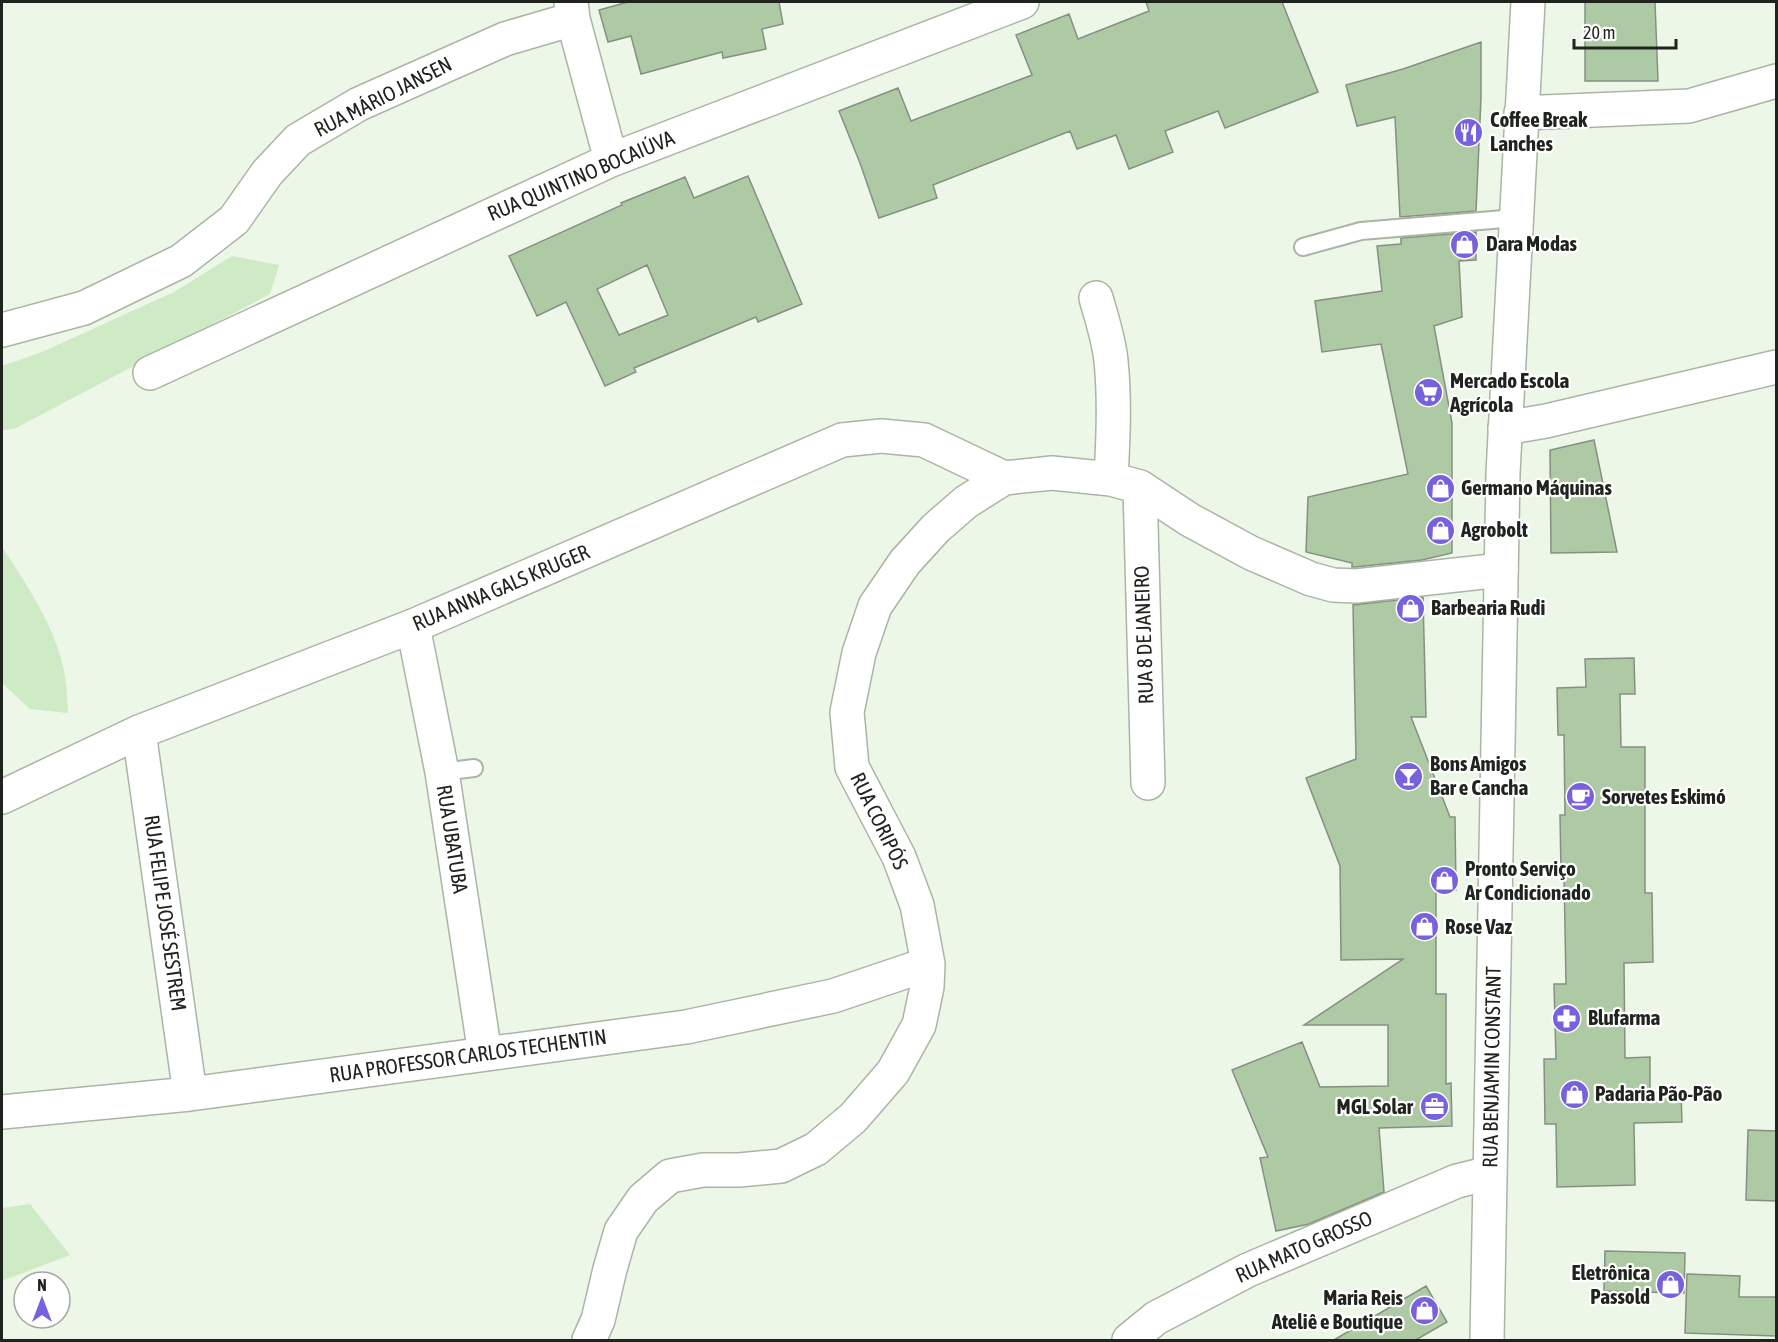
<svg xmlns="http://www.w3.org/2000/svg" width="1778" height="1342" font-family="'Asap Condensed',sans-serif">
  <style>
    .green { fill: #cfebc5 }
    .building { fill: #aecaa4; stroke: #859082; stroke-width: 1.5; fill-rule: evenodd }
    .lines { fill: none; stroke-linecap: round; stroke-linejoin: round }
    .service-casing { stroke: #aab5a6; stroke-width: 20 }
    .minor-casing { stroke: #aab5a6; stroke-width: 36 }
    .secondary-casing { stroke: #aab5a6; stroke-width: 36 }
    .service { stroke: #fff; stroke-width: 16 }
    .minor { stroke: #fff; stroke-width: 33 }
    .secondary { stroke: #fff; stroke-width: 33 }
    .labels { text-anchor: middle; stroke-width: 4.5; stroke-linejoin: round; paint-order: stroke }
    .street-label { font-size: 21px; fill: #20241e; stroke: #fff }
    .poi-label { font-size: 21px; font-weight: bold; fill: #20241e; stroke: #fff; text-anchor: start }
  </style>
  <rect width="100%" height="100%" fill="#ecf7e8"/>
  <path class="green" d="M232,256L279,265L270,294L14,429L2,430V366L42,352L174,292Z
    M2,547C27,585 55,626 64,671C67,684 67,699 68,713L30,709L2,683Z
    M30,1204L70,1255L2,1281V1208Z"/>
  <path class="building" d="M628,2H779L783,24L762,29L766,49L723,58L722,52L641,74L631,36L608,42L599,10Z
    M1146,2H1282L1318,92L1225,128L1218,111L1165,131L1173,152L1129,169L1116,135L1077,149L1070,131L933,185L937,198L879,218L860,163L839,111L898,88L911,121L1032,75L1016,35L1069,14L1078,39L1149,11Z
    M1585,2H1655L1658,81H1585Z
    M1481,42V98L1476,211L1400,217L1395,117L1357,126L1346,85L1403,69Z
    M748,176L802,304L758,322L756,317L634,368L636,372L605,386L566,302L537,316L509,256L622,205L621,203L685,177L694,198ZM647,265L668,315L619,335L597,289Z
    M1476,232V260L1459,261L1462,317L1434,326L1452,423V553L1422,560L1355,567H1352V563L1306,552L1308,497L1408,474L1381,344L1322,352L1315,301L1382,291L1377,246L1401,244V238Z
    M1594,440L1617,552L1551,553L1550,450Z
    M1423,597L1426,717H1411L1450,817H1455L1456,890H1436V994H1446V1084L1451,1083L1452,1126L1379,1128L1384,1192L1309,1224L1276,1231L1260,1158L1268,1157L1232,1070L1302,1042L1320,1087L1388,1086V1025H1304L1403,959L1341,960L1340,866L1306,778L1356,759L1353,605Z
    M1634,658L1635,694H1620L1621,747H1645V893H1652L1653,962L1624,963L1625,1058L1650,1057V1093H1681L1682,1122L1634,1123L1635,1185L1557,1187L1556,1124H1545L1544,1059H1556L1554,984H1566L1564,872H1561L1560,815H1565L1564,735H1558L1557,688L1586,687L1585,659Z
    M1748,1130L1776,1131V1201L1746,1200Z
    M1605,1251L1685,1253L1684,1293L1604,1291Z
    M1687,1274L1740,1276L1739,1297H1776V1336L1685,1333Z
    M1426,1286L1447,1322L1414,1341H1332Z"/>
  <g class="lines">
    <defs>
      <path id="service" d="M1303,247L1361,231L1516,218
        M442,772L474,768"/>
      <path id="minor" d="M571,2L573,19L611,160
        M1521,113L1689,106L1776,81
        M1096,298C1102,319 1109,340 1111,361C1115,400 1113,440 1111,479
        M2,330L84,308L181,261L234,220L267,173L298,140L359,104L505,39L573,19
        M150,373L611,160L1022,2
        M1505,428L1546,421L1776,367
        M1140,487L1148,783
        M413,626L442,772L485,1054
        M139,732L190,1094
        M2,797L139,732L413,626L842,440L881,436L924,440L1004,478
        M2,1112L190,1094L686,1027L833,996L928,964
        M589,1340L598,1320L610,1269L621,1231L643,1199L670,1176L703,1170H739L781,1166L816,1149L853,1118L893,1072L919,1025L927,987L928,964L917,905L899,857L852,767L847,712L859,653L875,606L905,562L936,528L966,502L1004,478L1052,473L1111,479L1140,487L1190,520L1251,553L1311,579L1333,585L1356,586L1501,570
        M1129,1340L1156,1318L1248,1270L1457,1181L1490,1173"/>
      <path id="secondary" d="M1487,1340L1503,473L1528,2"/>
    </defs>
    <use href="#service" class="service-casing"/>
    <use href="#minor" class="minor-casing"/>
    <use href="#secondary" class="secondary-casing"/>
    <use href="#service" class="service"/>
    <use href="#minor" class="minor"/>
    <use href="#secondary" class="secondary"/>
  </g>
  <defs>
    <symbol id="restaurant-disc" viewBox="-11 -11 22 22"><circle r="9.5" fill="#7761dc" stroke="#fff"/><path d="M-5-6h1v4h1v-4h1v4h1v-4h1v5L-1.5 .5V6h-2V.5L-5-1ZM5-6V6H3V1.5H1.5Q1.5-4 5-6Z" fill="#fff"/></symbol>
    <symbol id="shop-disc" viewBox="-11 -11 22 22"><circle r="9.5" fill="#7761dc" stroke="#fff"/><path d="M-5-2.5h2.3a2.7 3.5 0 0 1 5.4 0H5L5.5 6h-11ZM-1.5-2.5h3a1.5 2.3 0 0 0-3 0Z" fill="#fff"/></symbol>
    <symbol id="supermarket-disc" viewBox="-11 -11 22 22"><circle r="9.5" fill="#7761dc" stroke="#fff"/><path d="M-6-5.5h2.5l.6 2H6L4.5 2H-2.5L-4.4-4H-6ZM-1.5 3.2a1.3 1.3 0 1 0 .1 0ZM3 3.2a1.3 1.3 0 1 0 .1 0Z" fill="#fff"/></symbol>
    <symbol id="bar-disc" viewBox="-11 -11 22 22"><circle r="9.5" fill="#7761dc" stroke="#fff"/><path d="M-6-5H6L.8 .8V4.5H3.5V6h-7V4.5H-.8V.8Z" fill="#fff"/></symbol>
    <symbol id="cafe-disc" viewBox="-11 -11 22 22"><circle r="9.5" fill="#7761dc" stroke="#fff"/><path d="M-5.5-4.5H6V0H3Q3 3.5 0 3.5H-2.5Q-5.5 3.5-5.5 0ZM3-3.2v2h1.7v-2ZM-6 4.5H4V6H-6Z" fill="#fff"/></symbol>
    <symbol id="pharmacy-disc" viewBox="-11 -11 22 22"><circle r="9.5" fill="#7761dc" stroke="#fff"/><path d="M-2-6h4v4h4v4h-4v4h-4v-4h-4v-4h4Z" fill="#fff"/></symbol>
    <symbol id="office-disc" viewBox="-11 -11 22 22"><circle r="9.5" fill="#7761dc" stroke="#fff"/><path d="M-6-3h4V-5.5h4V-3h4V5H-6ZM-1-4.5V-3h2v-1.5ZM-6 0V1H6V0Z" fill="#fff"/></symbol>
  </defs>
  <g fill-rule="evenodd">
    <use href="#restaurant-disc" x="1452" y="116" width="33" height="33"/>
    <use href="#shop-disc" x="1448" y="228" width="33" height="33"/>
    <use href="#supermarket-disc" x="1412" y="376" width="33" height="33"/>
    <use href="#shop-disc" x="1424" y="472" width="33" height="33"/>
    <use href="#shop-disc" x="1424" y="514" width="33" height="33"/>
    <use href="#shop-disc" x="1394" y="592" width="33" height="33"/>
    <use href="#bar-disc" x="1392" y="760" width="33" height="33"/>
    <use href="#cafe-disc" x="1564" y="780" width="33" height="33"/>
    <use href="#shop-disc" x="1428" y="864" width="33" height="33"/>
    <use href="#shop-disc" x="1408" y="910" width="33" height="33"/>
    <use href="#pharmacy-disc" x="1550" y="1002" width="33" height="33"/>
    <use href="#shop-disc" x="1558" y="1078" width="33" height="33"/>
    <use href="#office-disc" x="1418" y="1090" width="33" height="33"/>
    <use href="#shop-disc" x="1654" y="1268" width="33" height="33"/>
    <use href="#shop-disc" x="1408" y="1294" width="33" height="33"/>
  </g>
  <g class="labels">
    <g class="street-label">
      <text transform="translate(383 97) rotate(-27)" y="7">RUA MÁRIO JANSEN</text>
      <text transform="translate(581 176) rotate(-23)" y="7">RUA QUINTINO BOCAIÚVA</text>
      <text transform="translate(501 588) rotate(-23)" y="7">RUA ANNA GALS KRUGER</text>
      <text transform="translate(1144 635) rotate(-92)" y="7">RUA 8 DE JANEIRO</text>
      <text transform="translate(879 821) rotate(64)" y="7">RUA CORIPÓS</text>
      <text transform="translate(452 839) rotate(81)" y="7">RUA UBATUBA</text>
      <text transform="translate(165 913) rotate(82)" y="7">RUA FELIPE JOSÉ SESTREM</text>
      <text transform="translate(468 1056) rotate(-8)" y="7">RUA PROFESSOR CARLOS TECHENTIN</text>
      <text transform="translate(1492 1067) rotate(-89)" y="7">RUA BENJAMIN CONSTANT</text>
      <text transform="translate(1304 1247) rotate(-24)" y="7">RUA MATO GROSSO</text>
    </g>
    <g class="poi-label">
      <text x="1490" y="127">Coffee Break<tspan x="1490" dy="24">Lanches</tspan></text>
      <text x="1486" y="251">Dara Modas</text>
      <text x="1450" y="388">Mercado Escola<tspan x="1450" dy="24">Agrícola</tspan></text>
      <text x="1461" y="495">Germano Máquinas</text>
      <text x="1461" y="537">Agrobolt</text>
      <text x="1431" y="615">Barbearia Rudi</text>
      <text x="1430" y="771">Bons Amigos<tspan x="1430" dy="24">Bar e Cancha</tspan></text>
      <text x="1602" y="804">Sorvetes Eskimó</text>
      <text x="1465" y="876">Pronto Serviço<tspan x="1465" dy="24">Ar Condicionado</tspan></text>
      <text x="1445" y="934">Rose Vaz</text>
      <text x="1588" y="1025">Blufarma</text>
      <text x="1595" y="1101">Padaria Pão-Pão</text>
      <text x="1413" y="1114" text-anchor="end">MGL Solar</text>
      <text x="1650" y="1280" text-anchor="end">Eletrônica<tspan x="1650" dy="24">Passold</tspan></text>
      <text x="1403" y="1305" text-anchor="end">Maria Reis<tspan x="1403" dy="24">Ateliê e Boutique</tspan></text>
    </g>
  </g>
  <rect width="1778" height="1342" fill="none" stroke="#20241e" stroke-width="6"/>
  <g transform="translate(42 1300)"><circle r="28" fill="#ffffff" stroke="#a6a7a5" stroke-width="1.5"/>
  <path d="M0-4.5L10 22L0 15L-10 22Z" fill="#7761dc"/>
  <text y="-9" font-size="16" font-weight="bold" text-anchor="middle" fill="#20241e">N</text>
  </g>
  <path d="M1574 39v9h102v-9" fill="none" stroke="#20241e" stroke-width="3"/>
  <text x="1583" y="39" font-size="18" fill="#20241e" stroke="#ffffff" stroke-width="4.5" paint-order="stroke">20 m</text>
</svg>
